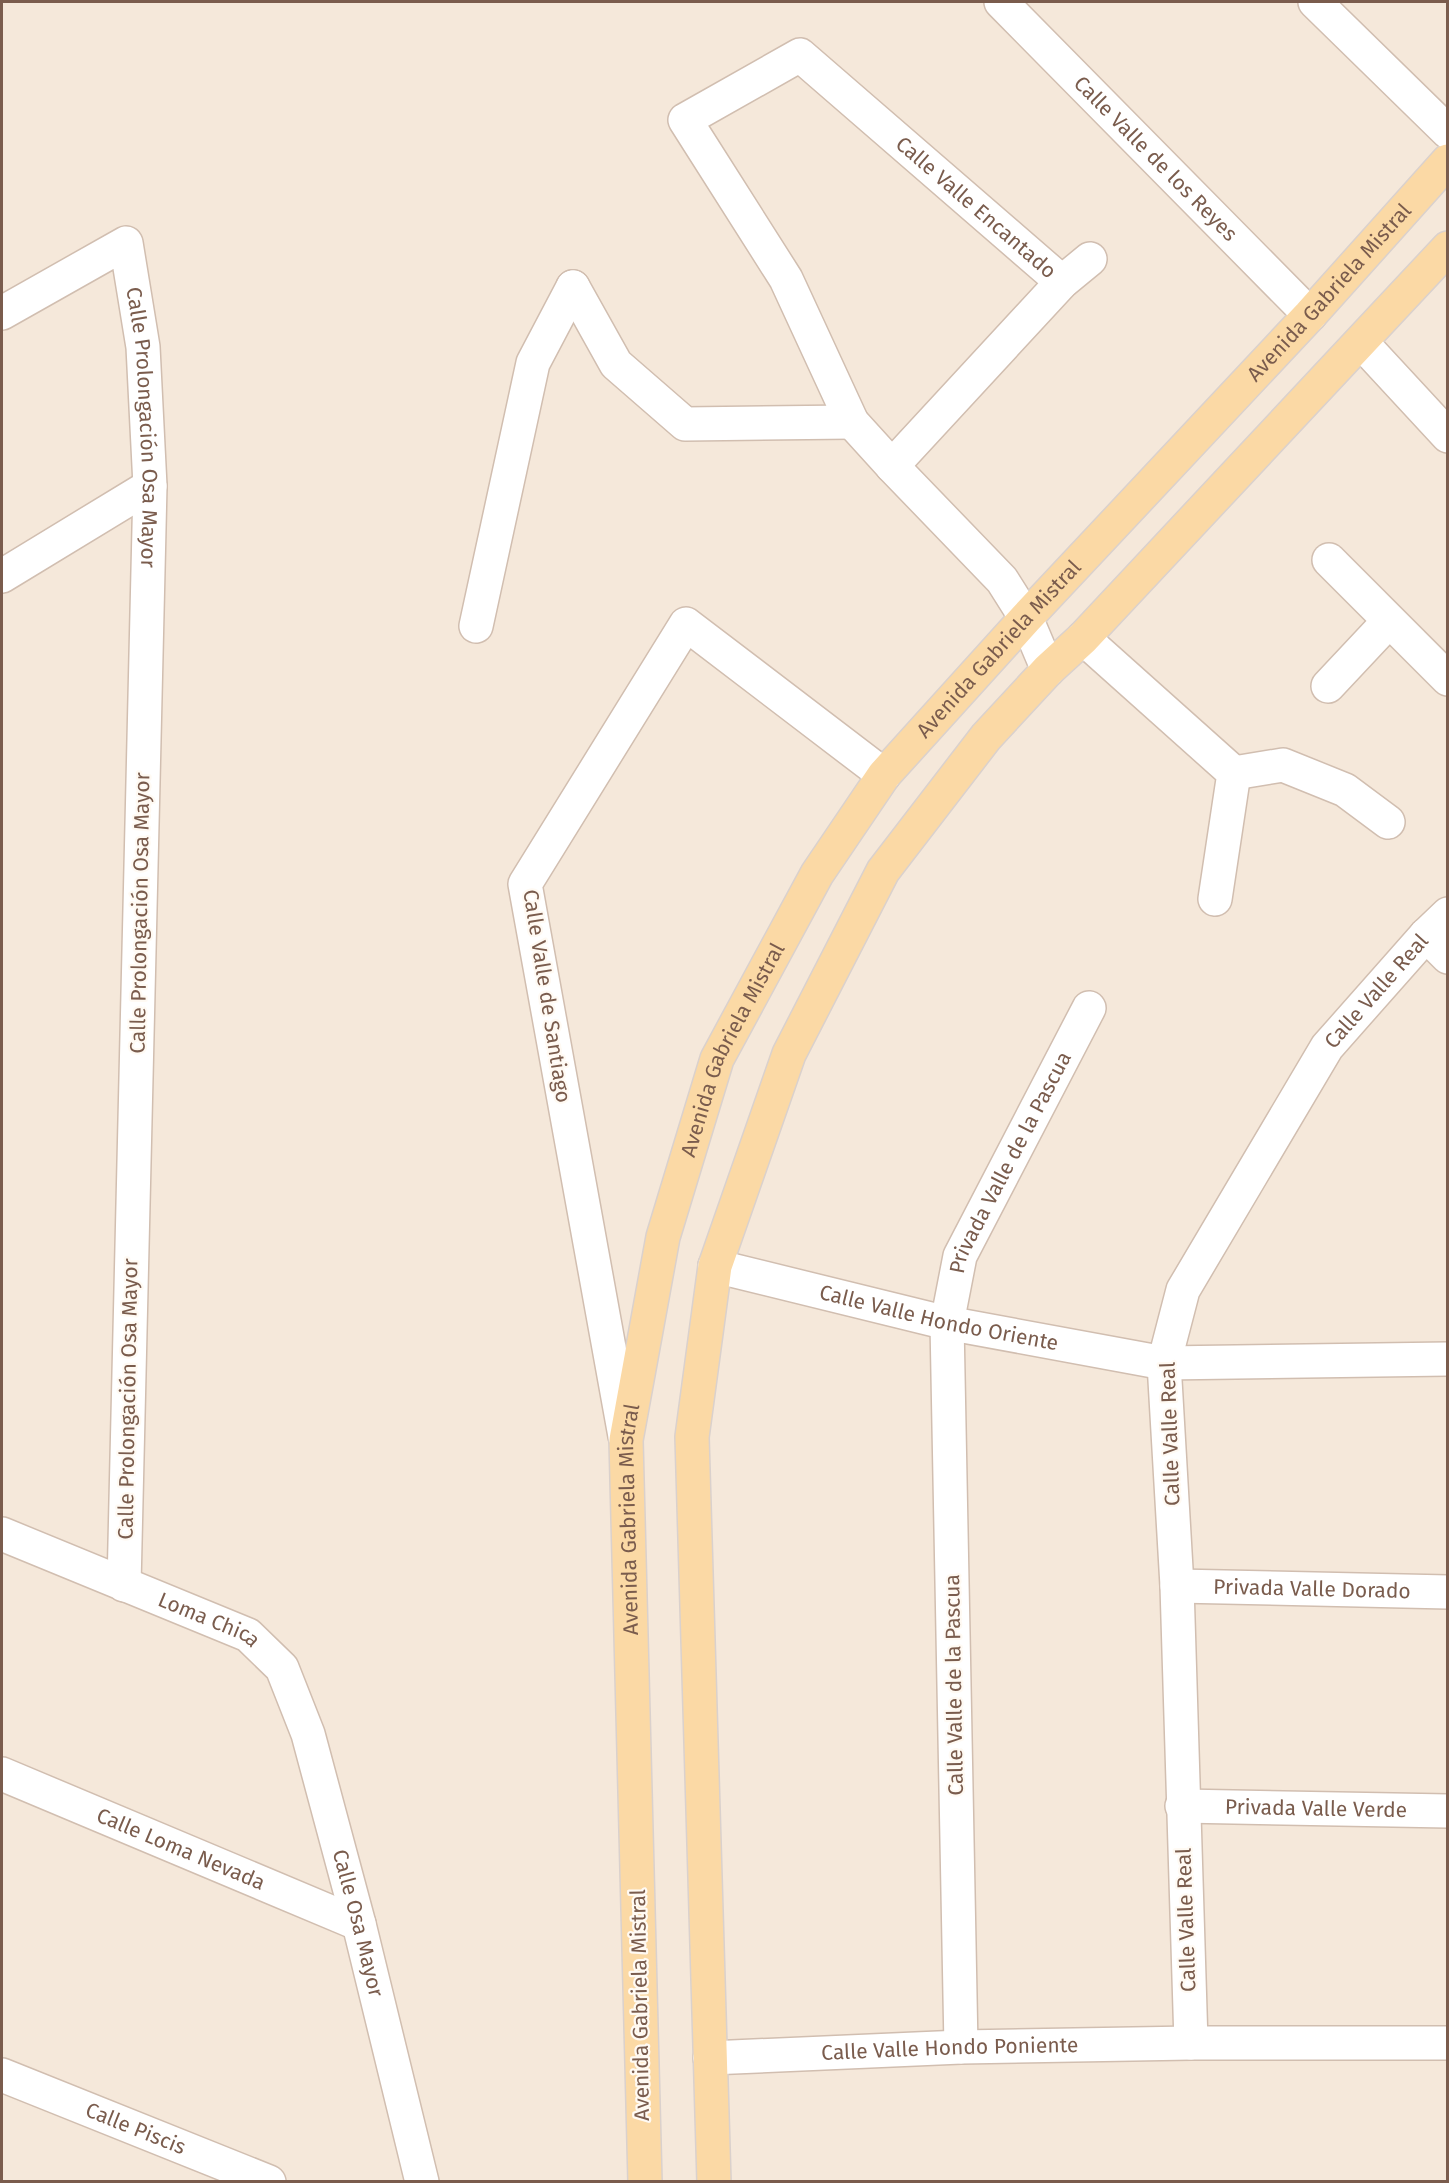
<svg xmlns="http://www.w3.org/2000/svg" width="1449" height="2183" font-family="'Fira Sans',sans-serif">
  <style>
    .residential { fill: #f5e8da }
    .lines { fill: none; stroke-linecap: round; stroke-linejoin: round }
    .minor-casing { stroke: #d1beb0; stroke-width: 36 }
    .major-casing { stroke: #dad1cd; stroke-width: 36 }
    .minor { stroke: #fff; stroke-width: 33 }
    .major { stroke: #fbd9a5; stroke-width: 33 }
    .labels { text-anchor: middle; stroke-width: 4.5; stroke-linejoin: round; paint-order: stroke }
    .street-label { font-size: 21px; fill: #7a5c4d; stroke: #fffaf3 }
  </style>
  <rect width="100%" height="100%" fill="#fdf6ec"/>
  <path class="residential" d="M2,2H1447V2181H2Z"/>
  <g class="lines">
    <defs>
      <g id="minor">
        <path id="s1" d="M1001,2L1310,315"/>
        <path d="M1315,2L1448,132"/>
        <path d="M573,287L616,364L685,424L852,422"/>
        <path id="s2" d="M2,313L126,243L143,347L150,486L124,1585"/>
        <path d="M1361,342L1448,436"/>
        <path d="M892,466L1062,282L1090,259"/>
        <path d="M1329,560L1448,679"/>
        <path d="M2,576L150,486"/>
        <path d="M476,626L533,363L573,287"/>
        <path d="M1083,638L1234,773L1215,899"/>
        <path id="s3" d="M1048,670L1026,618L1002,580L892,466L852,422L786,279L685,120L800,55L1062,282"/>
        <path d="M1328,686L1389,621"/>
        <path d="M1234,773L1283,765L1345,790L1388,822"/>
        <path d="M1426,935L1448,957"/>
        <path id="s4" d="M715,1266L947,1323L1164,1363L1448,1359"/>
        <path d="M625,1436L525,884L686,624L884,775"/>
        <path id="s5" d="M2,1534L248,1635L282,1668L308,1734L359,1924L422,2182"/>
        <path id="s6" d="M1177,1586L1448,1592"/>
        <path id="s7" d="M2,1774L359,1924"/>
        <path id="s8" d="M1182,1806L1448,1811"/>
        <path id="s9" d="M1191,2043L1177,1586L1164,1363L1183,1290L1327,1047L1426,935L1448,914"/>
        <path id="s10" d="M961,2047L947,1323L960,1256L1089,1008"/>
        <path id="s11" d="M710,2058L961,2047L1191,2043H1448"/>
        <path id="s12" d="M2,2075L269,2182"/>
      </g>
      <g id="major">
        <path id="s13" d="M645,2182L626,1440L663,1237L717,1059L817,874L884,775L1026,618L1310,315L1448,161"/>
        <path d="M714,2182L692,1437L715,1266L789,1054L883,871L986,737L1048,670L1083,638L1448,248"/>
      </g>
    </defs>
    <use href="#minor" class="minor-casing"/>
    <use href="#major" class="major-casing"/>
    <use href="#minor" class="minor"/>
    <use href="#major" class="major"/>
  </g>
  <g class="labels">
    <g class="street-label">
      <text dy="7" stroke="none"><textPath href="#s1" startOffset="220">Calle Valle de los Reyes</textPath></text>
      <text dy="7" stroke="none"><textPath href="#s3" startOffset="1030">Calle Valle Encantado</textPath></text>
      <text dy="7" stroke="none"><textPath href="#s13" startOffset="2121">Avenida Gabriela Mistral</textPath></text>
      <text dy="7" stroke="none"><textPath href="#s2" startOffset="328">Calle Prolongación Osa Mayor</textPath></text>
      <text dy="7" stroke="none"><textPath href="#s13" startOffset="1635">Avenida Gabriela Mistral</textPath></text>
      <text transform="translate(140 913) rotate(-89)" y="7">Calle Prolongación Osa Mayor</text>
      <text dy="7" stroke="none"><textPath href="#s9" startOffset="1113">Calle Valle Real</textPath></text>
      <text transform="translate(547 996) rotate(81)" y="7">Calle Valle de Santiago</text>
      <text dy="7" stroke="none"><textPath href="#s13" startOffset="1149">Avenida Gabriela Mistral</textPath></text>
      <text dy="7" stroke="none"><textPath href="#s10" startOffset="898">Privada Valle de la Pascua</textPath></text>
      <text dy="7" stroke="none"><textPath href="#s4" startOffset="230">Calle Valle Hondo Oriente</textPath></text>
      <text transform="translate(128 1399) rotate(-89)" y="7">Calle Prolongación Osa Mayor</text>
      <text transform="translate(1170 1434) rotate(-92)" y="7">Calle Valle Real</text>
      <text dy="7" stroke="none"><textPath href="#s13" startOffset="663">Avenida Gabriela Mistral</textPath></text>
      <text dy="7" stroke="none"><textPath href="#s6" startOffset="135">Privada Valle Dorado</textPath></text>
      <text dy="7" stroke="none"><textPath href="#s5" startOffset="224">Loma Chica</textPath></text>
      <text transform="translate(954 1685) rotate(-91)" y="7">Calle Valle de la Pascua</text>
      <text dy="7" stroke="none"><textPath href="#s8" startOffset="134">Privada Valle Verde</textPath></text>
      <text dy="7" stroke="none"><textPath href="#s7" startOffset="194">Calle Loma Nevada</textPath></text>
      <text transform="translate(1186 1920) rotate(-92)" y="7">Calle Valle Real</text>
      <text dy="7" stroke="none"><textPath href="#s5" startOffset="580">Calle Osa Mayor</textPath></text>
      <text transform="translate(640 2005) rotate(-91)" y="7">Avenida Gabriela Mistral</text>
      <text dy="7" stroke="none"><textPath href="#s11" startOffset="240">Calle Valle Hondo Poniente</textPath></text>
      <text dy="7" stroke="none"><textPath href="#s12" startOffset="144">Calle Piscis</textPath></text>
    </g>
  </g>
  <rect width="1449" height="2183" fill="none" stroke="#7a5c4d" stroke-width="6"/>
</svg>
